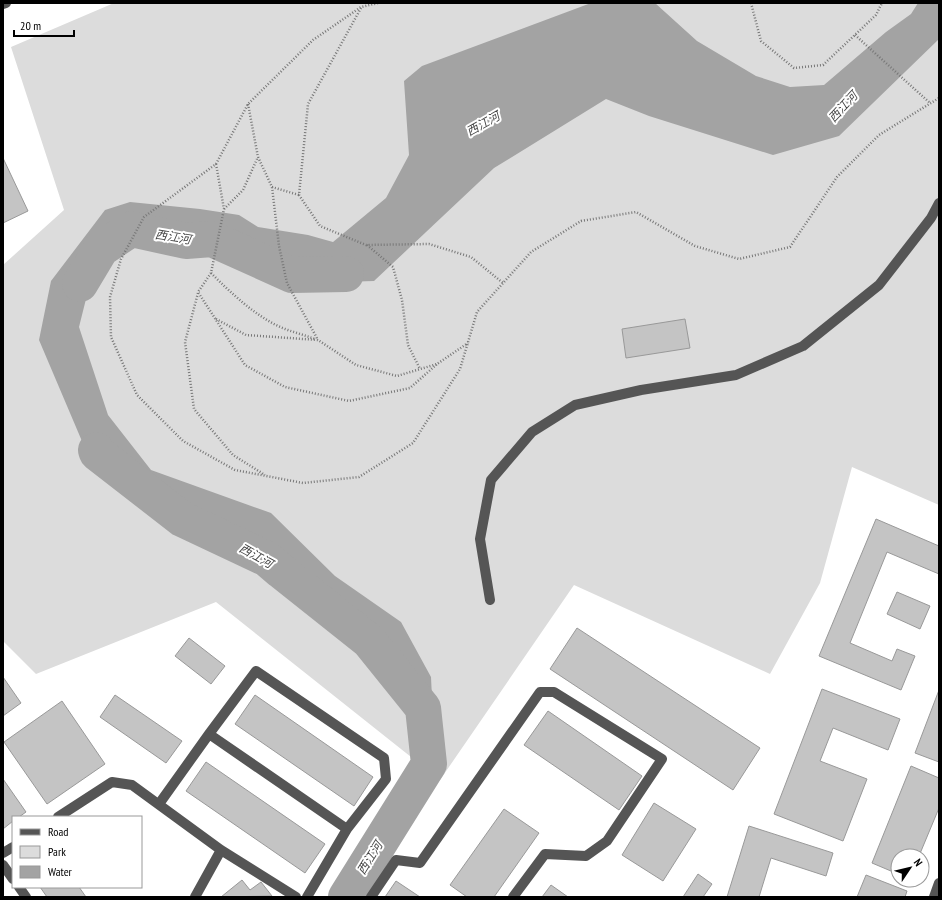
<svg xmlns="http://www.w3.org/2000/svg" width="942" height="900" font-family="'PT Sans Narrow','Noto Sans SC',sans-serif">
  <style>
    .green { fill: #dcdcdc }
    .water { fill: #a3a3a3 }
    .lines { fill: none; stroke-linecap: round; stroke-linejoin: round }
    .river { stroke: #a3a3a3; stroke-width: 36 }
    .building { fill: #c4c4c4; stroke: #999 }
    .path { stroke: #777; stroke-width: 2.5; stroke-dasharray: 1 2; stroke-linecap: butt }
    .minor { stroke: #555; stroke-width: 10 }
    .labels { text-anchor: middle; stroke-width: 4; stroke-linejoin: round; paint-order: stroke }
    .water-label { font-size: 12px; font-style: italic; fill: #444; stroke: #fff }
  </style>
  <rect width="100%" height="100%" fill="#fff"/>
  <path class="green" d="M114,3H939V505L852,467L820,583L770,674L574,585L440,780L216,602L36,674L3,641V265L64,210L11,47Z"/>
  <path class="water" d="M591,3H655L697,41L756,76L790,87L824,85L886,32L911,14L918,3H939V39L839,136L773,155L649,116L606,99L494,168L374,281L310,283L236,245H170L112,237L92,275L79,327L108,415L151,470L271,513L335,576L401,622L431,677L433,719L384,644L340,628L281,571L87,453L39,340L51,281L105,210L130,202L200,209L239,215L258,227L308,235L333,242L386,198L409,155L404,81L422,66Z"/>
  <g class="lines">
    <path class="river" d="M80,284L101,249L131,229L186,241L212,239L292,275L346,274
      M96,450L97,453L182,519L267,559L281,571L369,641L423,708L429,764L346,897"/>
  </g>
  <path class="building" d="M3,158L28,211L3,223Z
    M685,319L690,348L626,358L622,329Z
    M876,519L939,546V574L887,552L850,643L892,661L897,649L915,656L901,690L819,656Z
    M897,592L930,606L920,629L887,614Z
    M577,628L760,748L733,790L550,669Z
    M189,638L225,666L211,684L175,656Z
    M3,677L21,703L3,716Z
    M822,689L900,719L888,750L833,728L820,761L867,779L843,841L774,814Z
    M939,690V762L915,753Z
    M115,695L182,741L166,763L100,717Z
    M255,695L373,777L354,806L235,724Z
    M62,701L105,764L47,804L4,742Z
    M548,711L642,776L619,810L524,745Z
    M206,762L325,844L305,873L186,791Z
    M911,766L939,778V808L919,856H898V874L872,863Z
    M3,779L26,812L19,817H13V821L3,829Z
    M654,803L696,829L663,881L622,855Z
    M504,809L539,833L494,897H467L450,885Z
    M749,826L833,853L826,876L771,858L759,897H727Z
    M698,874L712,884L703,897H683Z
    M866,875L907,891L905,897H857Z
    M242,880L250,890L261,882L272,896L221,897Z
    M396,881L420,897H385Z
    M551,885L568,897H542Z
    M40,887H79L86,897H47Z"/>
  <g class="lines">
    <path class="path" d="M378,3L361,7L313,40L248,104L216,164L144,217L121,259L110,297L111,337L137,395L183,441L235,470L303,483L359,477L413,443L460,369L477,312L531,252L581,221L636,212L695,246L739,259L790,247L837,177L879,135L939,98
      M751,3L761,41L794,68L823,65L876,15L882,3
      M361,8L308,104L299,195L320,226L366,245L429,244L471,257L503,283
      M855,35L930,103
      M248,104L258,157L272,187L299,195
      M216,164L224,209L211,273L198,292L245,365L285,387L349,401L410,388L437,364
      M272,187L279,246L287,283L318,340
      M224,209L243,190L258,157
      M367,245L393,267L402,300L408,345L420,369
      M211,273C230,292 250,311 274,324C287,331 302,334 315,339
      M198,293L185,342L194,409L233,455L265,475
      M216,319L246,335L318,340L356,365L397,376L437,364L468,343"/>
    <path class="minor" d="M3,4L6,3
      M490,600L480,539L491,480L532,432L575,405L641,390L736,375L803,346L879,285L931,218L939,203
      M209,734L347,829
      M159,804L209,734L256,671L384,758L386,779L347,829L307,897
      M58,817L112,782L132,785L221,850L296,897
      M3,853L13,847
      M3,865L13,879
      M19,887L26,897
      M195,897L221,850
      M371,897L396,860L420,863L540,692H554L662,759L607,841L586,856L545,854L513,897
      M934,897L939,883"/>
  </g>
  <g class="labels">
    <g class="water-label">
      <text transform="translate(843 107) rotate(-47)" y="4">西江河</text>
      <text transform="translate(483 124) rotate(-29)" y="4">西江河</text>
      <text transform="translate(173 237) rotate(9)" y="4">西江河</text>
      <text transform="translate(256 556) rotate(29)" y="4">西江河</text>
      <text transform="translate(370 858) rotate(-58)" y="4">西江河</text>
    </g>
  </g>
  <rect width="942" height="900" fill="none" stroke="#000000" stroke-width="8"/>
  <rect x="12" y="816" width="130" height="72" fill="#ffffff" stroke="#999999"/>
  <rect x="20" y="829" width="20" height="6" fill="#555555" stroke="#999999"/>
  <text x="48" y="836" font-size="12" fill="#000000">Road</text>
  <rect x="20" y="846" width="20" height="12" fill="#dcdcdc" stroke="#999999"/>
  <text x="48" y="856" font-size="12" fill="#000000">Park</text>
  <rect x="20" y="866" width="20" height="12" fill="#a3a3a3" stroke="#999999"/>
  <text x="48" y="876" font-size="12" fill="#000000">Water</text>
  <g transform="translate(910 868) rotate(55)"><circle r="19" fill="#ffffff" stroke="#999999"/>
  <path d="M0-3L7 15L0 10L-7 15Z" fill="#000000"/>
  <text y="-6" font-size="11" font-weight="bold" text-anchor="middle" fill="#000000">N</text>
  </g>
  <path d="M14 30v6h60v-6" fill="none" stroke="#000000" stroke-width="2"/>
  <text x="20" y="30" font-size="12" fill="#000000" stroke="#ffffff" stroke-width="3" paint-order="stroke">20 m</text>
</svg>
